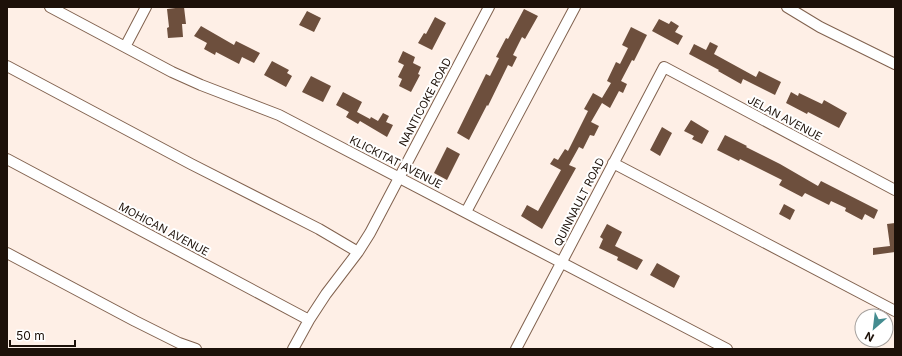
<svg xmlns="http://www.w3.org/2000/svg" width="902" height="356" font-family="Inter,sans-serif">
  <style>
    .building { fill: #6d4f3d }
    .lines { fill: none; stroke-linecap: round; stroke-linejoin: round }
    .minor-casing { stroke: #81624f; stroke-width: 12 }
    .minor { stroke: #fff; stroke-width: 10 }
    .labels { text-anchor: middle; stroke-width: 4; stroke-linejoin: round; paint-order: stroke }
    .street-label { font-size: 11px; fill: #1d1109; stroke: #fff }
  </style>
  <rect width="100%" height="100%" fill="#feefe6"/>
  <path class="building" d="M184,7L186,24H182L183,37L168,38L167,28L169,27L167,9Z
    M524,9L538,16L525,39L522,37L513,55L517,57L512,67L508,65L488,106L487,105L469,140L457,133L486,74L490,76L499,58L496,57L506,38L508,39Z
    M307,11L321,18L314,32L299,25Z
    M435,17L446,23L432,50L418,43L424,33L426,34Z
    M659,19L669,24L671,21L679,26L675,32L683,36L678,45L652,31Z
    M201,26L234,45L236,41L260,53L254,63L242,57L239,64L216,52L215,55L204,49L207,43L194,36Z
    M631,27L647,35L634,61L632,60L621,81L627,84L623,93L619,91L610,108L602,103L591,122L599,126L594,136L590,135L583,149L579,147L569,165L576,168L542,229L521,216L527,205L538,211L561,170L550,164L554,158L558,160L565,149L568,151L588,111L584,109L593,93L602,98L611,83L607,81L616,62L620,64L628,48L622,45Z
    M710,42L718,46L714,54L756,77L759,71L781,82L775,95L743,79L741,84L718,71L719,70L689,54L694,44L706,50Z
    M403,51L415,57L413,63L421,67L418,74L420,75L411,92L399,86L402,79L398,77L404,65L398,62Z
    M272,61L289,70L287,73L292,76L286,87L264,75Z
    M311,76L331,86L323,102L302,92Z
    M343,92L362,102L357,112L370,119L371,117L378,121L383,113L389,116L386,122L393,125L387,137L360,121L358,124L346,117L349,112L336,105Z
    M791,92L798,96L799,93L822,104L824,100L847,113L839,128L808,112L807,114L786,103Z
    M691,120L709,131L702,144L692,139L694,136L684,131Z
    M662,127L672,133L660,156L650,150Z
    M725,135L747,146L746,147L780,164L818,186L821,181L878,210L874,219L865,214L862,220L845,211L846,208L831,201L829,205L805,193L802,197L779,185L782,180L740,159L739,161L717,150Z
    M447,147L460,154L447,180L434,173Z
    M784,204L795,210L790,220L779,214Z
    M895,223V252L873,255V248L890,246L887,224Z
    M607,224L622,232L615,246L643,260L637,270L617,260L618,257L599,248L603,239L600,237Z
    M657,263L680,276L674,288L650,275Z"/>
  <g class="lines">
    <defs>
      <path id="minor" d="M50,7L172,72L201,85L279,115L727,349
        M787,7L820,27L895,64
        M125,47L146,7
        M7,66L191,164L319,229L358,252
        M7,159L309,320
        M613,163L895,311
        M466,212L575,7
        M7,253L135,321L179,343L196,349
        M293,349L309,320L326,294L358,252L370,233L489,7
        M516,349L664,67L895,190"/>
    </defs>
    <use href="#minor" class="minor-casing"/>
    <use href="#minor" class="minor"/>
  </g>
  <g class="labels">
    <g class="street-label">
      <text transform="translate(425 102) rotate(-62)" y="4">NANTICOKE ROAD</text>
      <text transform="translate(785 118) rotate(28)" y="4">JELAN AVENUE</text>
      <text transform="translate(396 162) rotate(27)" y="4">KLICKITAT AVENUE</text>
      <text transform="translate(579 202) rotate(-63)" y="4">QUINNAULT ROAD</text>
      <text transform="translate(164 229) rotate(28)" y="4">MOHICAN AVENUE</text>
    </g>
  </g>
  <rect width="902" height="356" fill="none" stroke="#1d1109" stroke-width="16"/>
  <g transform="translate(874 328) rotate(208)"><circle r="19" fill="#ffffff" stroke="#a5a09d"/>
  <path d="M0-3L7 15L0 10L-7 15Z" fill="#448c90"/>
  <text y="-6" font-size="11" font-weight="bold" text-anchor="middle" fill="#1d1109">N</text>
  </g>
  <path d="M10 340v6h65v-6" fill="none" stroke="#1d1109" stroke-width="2"/>
  <text x="16" y="340" font-size="12" fill="#1d1109" stroke="#ffffff" stroke-width="3" paint-order="stroke">50 m</text>
</svg>
